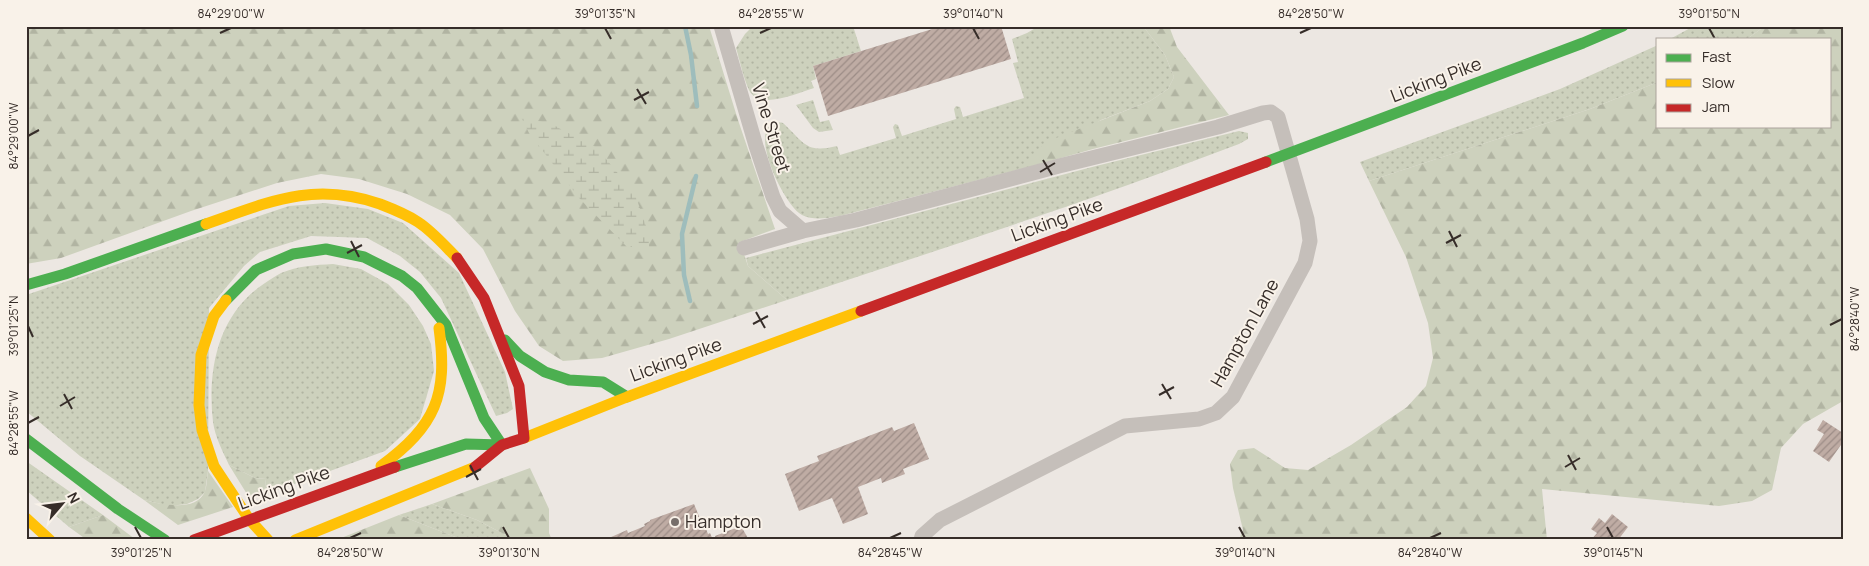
<svg xmlns="http://www.w3.org/2000/svg" width="1869" height="566" font-family="Manrope,sans-serif">
  <style>
    .grass { fill: url(#grass-dots) }
    .forest { fill: url(#forest-firs) }
    .wetland { fill: url(#wetland-marsh) }
    .lines { fill: none; stroke-linecap: round; stroke-linejoin: round }
    .stream { stroke: #9ebdbc; stroke-width: 4.5 }
    .building { fill: url(#building-hatch) }
    .street { stroke: #c5bfba; stroke-width: 15 }
    .fast { stroke: #4caf50; stroke-width: 11 }
    .slow { stroke: #ffc107; stroke-width: 11 }
    .jam { stroke: #c62828; stroke-width: 11 }
    .ticks { fill: none; stroke: #362d29; stroke-width: 2 }
    .poi-dot { fill: #766e6a; stroke: #f9f2e9; stroke-width: 2 }
    .labels { text-anchor: middle; stroke-width: 4; stroke-linejoin: round; paint-order: stroke }
    .street-label { font-size: 18px; fill: #362d29; stroke: #f9f2e9 }
    .poi-label { font-size: 18px; fill: #362d29; stroke: #f9f2e9; text-anchor: start }
    .neatline { fill: none; stroke: #362d29; stroke-width: 2 }
    .ticks-label { font-size: 12px; text-anchor: middle; fill: #362d29 }
  </style>
  <defs>
    <pattern id="grass-dots" width="8" height="8" patternUnits="userSpaceOnUse" patternTransform="scale(1.25)"><rect width="8" height="8" fill="#cdd1bd"/><path d="M2 2h.1M6 6h.1" fill="none" stroke="#b1b4a2" stroke-width="1.8" stroke-linecap="round"/></pattern>
    <pattern id="forest-firs" width="22" height="20" patternUnits="userSpaceOnUse" patternTransform="scale(1.25)"><rect width="22" height="20" fill="#cdd1bd"/><path d="M5 1l3.5 6h-7zM16 11l3.5 6h-7z" fill="#b1b4a2"/></pattern>
    <pattern id="wetland-marsh" width="20" height="14" patternUnits="userSpaceOnUse" patternTransform="scale(1.25)"><rect width="20" height="14" fill="#cdd1bd"/><path d="M1 5h8M5 5V1M11 12h8M15 12V8" fill="none" stroke="#b1b4a2"/></pattern>
    <pattern id="building-hatch" width="6" height="6" patternUnits="userSpaceOnUse" patternTransform="scale(1.25)"><rect width="6" height="6" fill="#bfaca4"/><path d="M-1 1l2-2M0 6l6-6M5 7l2-2" fill="none" stroke="#9c8c86"/></pattern>
  </defs>
  <rect width="100%" height="100%" fill="#ece7e2"/>
  <path class="grass" d="M753,26H853L861,51L813,66L816,79L811,81L814,88C797,93 759,111 749,90C743,77 740,61 736,48L745,34Z
    M1039,26H1143L1165,55L1174,77L1168,89L1150,101L1101,120L1029,167L840,216C827,218 814,221 802,215C783,206 741,116 783,123C804,142 805,154 837,146L840,155L896,138L893,127L895,124L898,125L902,136L956,119L954,109L956,106L960,107L963,117L1024,98L1013,63L1018,62L1012,39L1027,33Z
    M1694,26H1765L1747,39H1670Z
    M1658,45V82L1590,109L1369,181L1360,162L1560,89Z
    M813,100L820,122L829,120L833,130L819,132L813,128L796,105Z
    M1239,131L1248,133V139L1239,144C1090,201 938,250 787,300L748,266L746,258L1096,166Z
    M325,203L368,209L403,223L459,273L505,372L513,409L507,413L496,416L441,298L420,272L400,256L367,238L311,236L260,252L244,266L209,308L208,471L205,492L198,499L187,504L169,506L144,500L80,456L26,411V295L289,206Z
    M333,264L361,269L388,284L409,305L423,326L431,344L434,371L420,419L385,451L264,495L266,479L255,478L229,465C223,452 215,437 213,422C207,369 218,314 265,283C270,280 275,276 281,273C298,266 315,265 333,264Z
    M26,461L103,515L69,527L26,490Z
    M432,504L477,520L515,540H463L399,515Z"/>
  <path class="forest" d="M26,26H709L738,120L775,229L740,242L748,266L787,300L669,339L602,358L563,361L539,346L515,311L483,249L450,215L407,194L359,179L321,174L277,183L191,211L61,258L26,264Z
    M1143,26H1169L1177,47L1229,115L1093,149L1029,167L1033,155L1046,142L1150,101L1168,89L1174,77L1165,55Z
    M1765,26H1843V401L1803,424L1781,448L1772,490L1752,501L1719,506L1542,489L1547,540H1239L1243,530L1233,488L1230,464L1238,450L1254,448L1285,468L1308,470L1351,445L1407,407L1426,386L1433,358L1428,323L1406,257L1369,181L1590,109L1658,82V126H1830V39H1747Z
    M229,465L255,478L266,479L264,495L250,499Z
    M530,468L549,509V533L552,540H515L477,520L432,504Z
    M208,471L233,507L178,525L144,500C160,504 197,513 205,491C207,485 207,477 208,471Z
    M103,515L135,539L87,540L69,527Z
    M399,515L463,540H336Z"/>
  <path class="wetland" d="M521,117L551,124L597,148L635,194L649,235V247H627L580,199L529,133Z"/>
  <g class="lines">
    <path class="stream" d="M685,26L691,55L697,106
      M690,301L684,275L682,234L696,176"/>
  </g>
  <path class="building" d="M942,26H1001L1011,59L828,116L813,66Z
    M1823,420L1843,433V442L1829,462L1813,451L1824,434L1817,430Z
    M914,423L929,459L903,469L905,474L882,483L881,478L858,487L868,514L843,524L832,498L799,511L785,474L819,461L817,456L892,427L894,431Z
    M694,504L701,521H703L708,534L710,533L713,540H610L609,538L627,530L628,533L645,526L644,524L650,521V520Z
    M1612,514L1628,527L1618,540H1591L1597,533L1591,529L1599,518L1605,523Z
    M741,526L749,540H716L715,536Z"/>
  <g class="lines">
    <path class="street" d="M721,26L756,146L773,197L780,211L803,231
      M744,248L803,231L856,220L1059,166L1218,127L1263,113L1271,112L1278,117L1307,219L1310,241L1305,263L1233,397L1216,413L1199,419L1125,426L940,520L922,536L921,540"/>
    <path class="fast" d="M1266,162L1583,43L1623,26
      M26,285L65,274L206,224
      M226,300L256,270L293,254L326,249L364,257L402,276L417,288L446,325L484,418L502,445
      M505,340L520,356L545,372L569,380L603,382L627,397
      M26,439L118,509L165,540
      M395,467L466,444L502,445"/>
    <path class="slow" d="M206,224C269,202 313,181 380,204C393,209 406,214 418,222C432,231 445,246 457,258
      M226,300L214,316L201,355L199,405L202,430L214,466L249,519L268,540
      M524,438L627,397L861,311
      M381,466C436,425 448,396 439,328
      M26,518L50,540
      M295,540L475,467"/>
    <path class="jam" d="M457,258L484,298L519,386L524,438L502,445L475,467
      M861,311L1266,162
      M194,540L395,467"/>
  </g>
  <path class="ticks" d="M605,28L611,39M973,28L979,39M1709,28L1715,39M220,33L231,28M760,33L771,28M1300,33L1311,28M637,89L646,104M634,100L649,92M28,136L39,130M1043,160L1052,175M1040,172L1055,163M1449,231L1457,247M351,241L359,257M1446,243L1461,235M347,253L362,245M756,312L765,328M753,324L768,316M1830,325L1842,319M28,326L33,337M1162,384L1171,399M64,394L72,409M1159,395L1174,387M60,406L75,397M28,423L39,417M1568,455L1576,470M470,465L478,480M1565,467L1580,458M466,477L481,469M135,527L141,538M503,527L509,538M1239,527L1245,538M1607,527L1613,538M350,538L361,533M890,538L901,533M1430,538L1441,533"/>
  <circle class="poi-dot" cx="675" cy="522" r="5"/>
  <g class="labels">
    <g class="street-label">
      <text transform="translate(1436 80) rotate(-21)" y="6">Licking Pike</text>
      <text transform="translate(771 128) rotate(73)" y="6">Vine Street</text>
      <text transform="translate(1057 220) rotate(-20)" y="6">Licking Pike</text>
      <text transform="translate(1245 333) rotate(-61)" y="6">Hampton Lane</text>
      <text transform="translate(676 360) rotate(-20)" y="6">Licking Pike</text>
      <text transform="translate(284 488) rotate(-20)" y="6">Licking Pike</text>
    </g>
    <g class="poi-label">
      <text x="685" y="528">Hampton</text>
    </g>
  </g>
  <rect width="1869" height="566" fill="none" stroke="#f9f2e9" stroke-width="55"/>
  <rect x="1656" y="38" width="175" height="90" fill="#f9f2e9" stroke="#aba39c"/>
  <rect x="1666" y="54" width="25" height="8" fill="#4caf50" stroke="#aba39c"/>
  <text x="1702" y="62" font-size="15" fill="#362d29">Fast</text>
  <rect x="1666" y="79" width="25" height="8" fill="#ffc107" stroke="#aba39c"/>
  <text x="1702" y="88" font-size="15" fill="#362d29">Slow</text>
  <rect x="1666" y="104" width="25" height="8" fill="#c62828" stroke="#aba39c"/>
  <text x="1702" y="112" font-size="15" fill="#362d29">Jam</text>
  <g transform="translate(62 504) rotate(62)" stroke="#f9f2e9" stroke-width="4" paint-order="stroke">
  <path d="M0-4L9 19L0 12L-9 19Z" fill="#362d29"/>
  <text y="-8" font-size="14" font-weight="bold" text-anchor="middle" fill="#362d29">N</text>
  </g>
  <rect x="28" y="28" width="1814" height="510" class="neatline"/>
  <g class="ticks-label">
    <text x="231" y="18">84°29'00"W</text>
    <text x="605" y="18">39°01'35"N</text>
    <text x="771" y="18">84°28'55"W</text>
    <text x="973" y="18">39°01'40"N</text>
    <text x="1311" y="18">84°28'50"W</text>
    <text x="1709" y="18">39°01'50"N</text>
    <text transform="translate(14 136) rotate(-90)" y="4">84°29'00"W</text>
    <text transform="translate(1855 319) rotate(-90)" y="4">84°28'40"W</text>
    <text transform="translate(14 326) rotate(-90)" y="4">39°01'25"N</text>
    <text transform="translate(14 423) rotate(-90)" y="4">84°28'55"W</text>
    <text x="141" y="557">39°01'25"N</text>
    <text x="350" y="557">84°28'50"W</text>
    <text x="509" y="557">39°01'30"N</text>
    <text x="890" y="557">84°28'45"W</text>
    <text x="1245" y="557">39°01'40"N</text>
    <text x="1430" y="557">84°28'40"W</text>
    <text x="1613" y="557">39°01'45"N</text>
  </g>
</svg>
